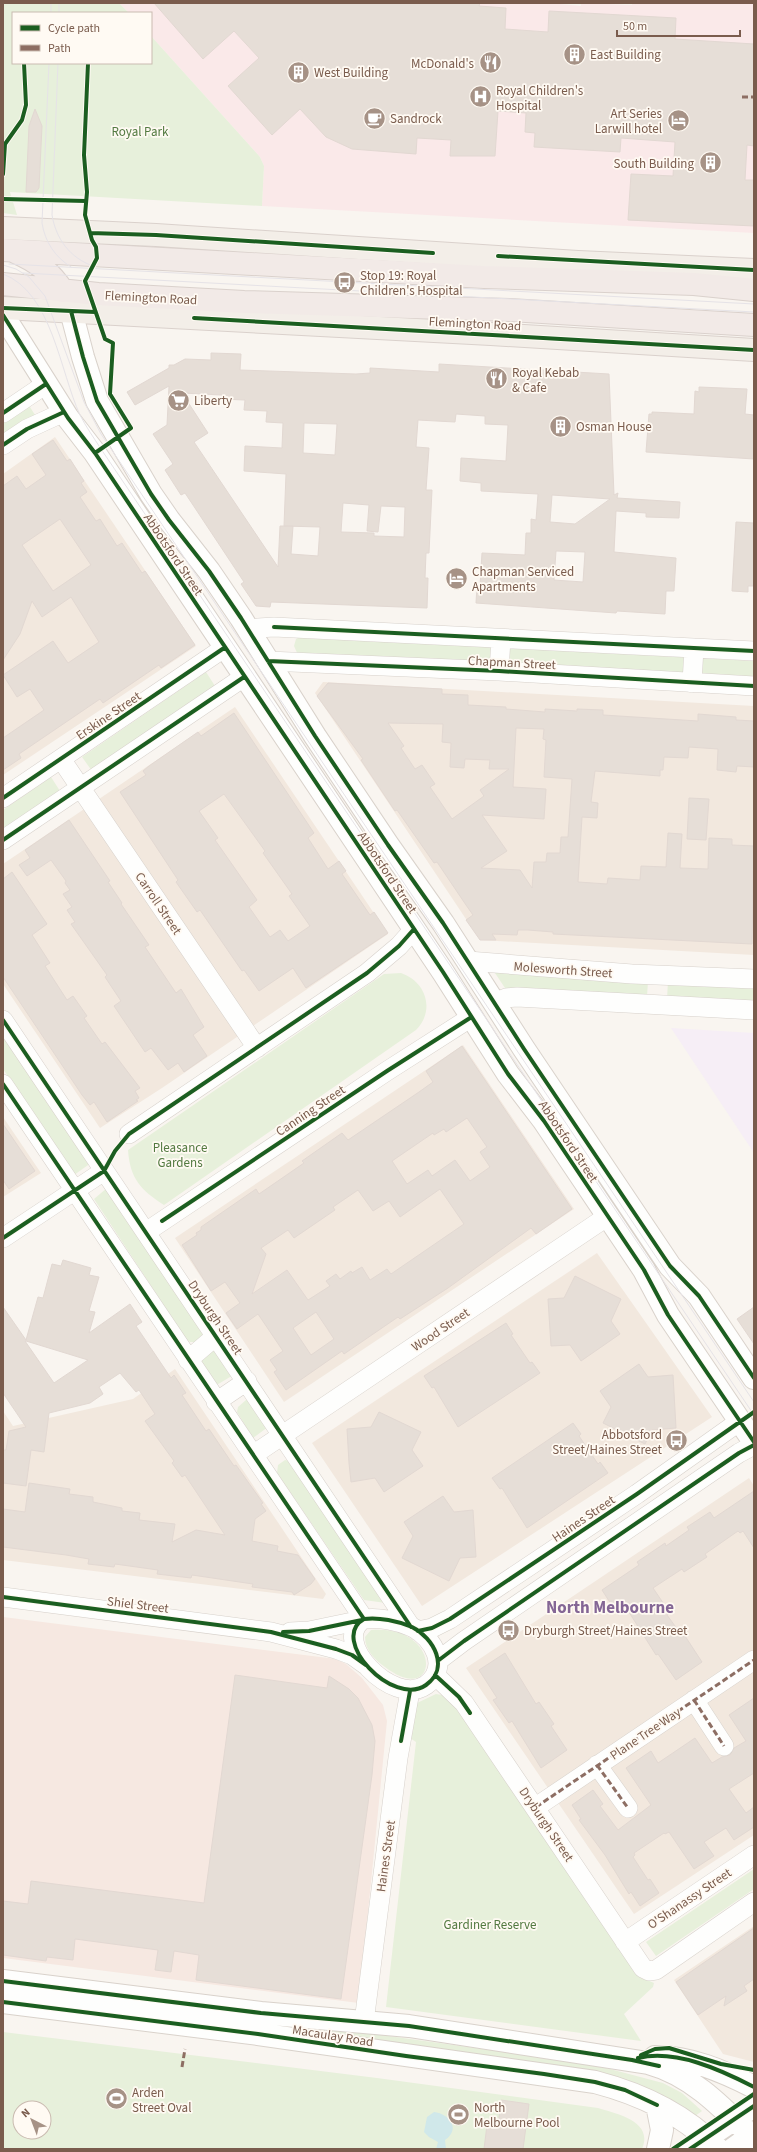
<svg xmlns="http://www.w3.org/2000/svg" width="757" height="2152" font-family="'Source Sans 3',sans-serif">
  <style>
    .residential { fill: #f2e8de }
    .commercial { fill: #f6e8e1 }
    .education { fill: #f6eef6 }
    .medical { fill: #fae9e9 }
    .green { fill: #e7f0db; fill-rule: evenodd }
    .water { fill: #d0e8ea }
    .building { fill: #e6ded7; stroke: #e2d8d2; fill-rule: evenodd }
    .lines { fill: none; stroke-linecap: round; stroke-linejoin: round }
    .street-casing { stroke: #d7d1cb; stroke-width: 20 }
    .secondary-casing { stroke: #d9d2cb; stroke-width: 24 }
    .primary-casing { stroke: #dad1cc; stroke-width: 24 }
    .highway-casing { stroke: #dad1cc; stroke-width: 24 }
    .street { stroke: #fefefd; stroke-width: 19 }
    .secondary { stroke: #fefefd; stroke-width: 22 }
    .primary { stroke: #f3eee8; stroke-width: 22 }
    .highway { stroke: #f2eae7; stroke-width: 22 }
    .tram { stroke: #e6e3e7; stroke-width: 1 }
    .quiet { stroke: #8d6e63; stroke-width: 3; stroke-dasharray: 6 3; stroke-linecap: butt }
    .cycleway-casing { stroke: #fffaf3; stroke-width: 6 }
    .cycleway { stroke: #1b5e20; stroke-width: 4 }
    .labels { text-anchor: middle; stroke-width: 3.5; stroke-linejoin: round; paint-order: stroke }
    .poi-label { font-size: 13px; fill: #7a5c4d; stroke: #fffaf3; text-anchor: start }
    .park-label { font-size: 13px; fill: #537a41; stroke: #fffaf3 }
    .street-label { font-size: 13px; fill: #7a5c4d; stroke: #fffaf3 }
    .district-label { font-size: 17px; font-weight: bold; fill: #846695; stroke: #fffaf3 }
  </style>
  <rect width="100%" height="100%" fill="#f9f5f0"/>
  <path class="residential" d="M55,437L196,646L3,775V474Z
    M323,682L754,706V955L480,940L315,693Z
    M235,707L388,934L162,1088L100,1128L3,984V864Z
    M463,1045L574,1209L284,1402L175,1238Z
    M3,1117L41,1173L3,1197Z
    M597,1253L712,1417L422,1606L312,1443Z
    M175,1369L326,1594L323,1599L3,1560V1411L13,1426L133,1399Z
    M749,1478L754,1486V1835L634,1914L466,1668Z
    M754,1926V2062L723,2054L674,1980Z"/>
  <path class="commercial" d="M3,1617L336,1659L346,1664L362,1678L383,1705L387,1721L359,2003L3,1958Z"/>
  <path class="education" d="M671,1028L754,1033V1153Z"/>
  <path class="medical" d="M119,3H550L581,6V3L632,5V3H754V233L262,206L264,166L260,157L151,36V13H129Z"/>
  <path class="green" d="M3,3H119L129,13H13V63H151V36L260,157L264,166L262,206L10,192L17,215L3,213Z
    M28,404L37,418L3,440V421Z
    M300,637L754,661V678L298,655L294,646L296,639Z
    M206,672L215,686L92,771L82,757Z
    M51,777L60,791L3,830V810Z
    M493,970L648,982L647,996L505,988Z
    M401,973C427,982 435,1011 416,1030L164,1205C141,1190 130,1179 128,1150L384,974Z
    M668,981L754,985V1003L667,999Z
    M3,1032L91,1163L74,1175L3,1069Z
    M107,1188L204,1330L203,1336L195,1342H190L186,1339L94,1199Z
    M210,1347L220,1350L235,1374L215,1386L200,1363Z
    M246,1400H248L268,1427L253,1438L237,1412L238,1407Z
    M285,1460L294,1462L386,1603L364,1600L277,1473L278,1465Z
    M371,1630C444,1624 440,1709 385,1667C375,1660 365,1650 365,1637Z
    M436,1694L442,1695L453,1704L522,1802L638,1976L654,1983L653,1987L624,2014L641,2041L386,2007L416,1742L410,1738L417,1703Z
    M754,1869V1889L656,1956L646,1942Z
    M287,2022L591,2064L663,2083L682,2093L702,2111L695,2116C657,2091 634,2081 590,2070L285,2033Z
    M3,2032L377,2078L598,2108C617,2114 654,2121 642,2149H3ZM20,2108H44V2132H20Z"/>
  <path class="water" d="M434,2112C450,2114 461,2129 445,2140L446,2149H436L438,2142L429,2137L424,2132L427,2117Z"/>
  <path class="building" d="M154,3H480L479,6L506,8L505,29L548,32L549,11L676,18L675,39L754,44V146L747,145L745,180H754V226L628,220L631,174L673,176L675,142L621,138L620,152L534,147L535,133L525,132L526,113L498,111L495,156H450L451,140L417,138L416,154L352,149L326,137L300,109L272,135L228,86L259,58L234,31L203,59Z
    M35,109L42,126L39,188L36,192H26L29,126Z
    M211,353L241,354L240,370L356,374L370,373V368L439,372V364L609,374L614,495L618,493L617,498L680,502L679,518L646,517V513L616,511L614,552L676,558L674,591H666L665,614L617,611L616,613L476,603L477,586H480L482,553L525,555L526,533H531V519L536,520L538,494L481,491V483L460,481L461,458L506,461L508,425L485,424V416L456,414L455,422L418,420L416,447L429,448L426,490H432L429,553H426L425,578H428L427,608L271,602L270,607L256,606L241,584L244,582L193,505L185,493L181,495L165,470L173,464L153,434L167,425L169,386L135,405L127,392L169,368V365H174L185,359L211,360ZM182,393L222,395L221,399L245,400L244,410L267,411L266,422L283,423L282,448L245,446L244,471L286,474L284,526L320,527L318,556L291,554L293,526H280L278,567L194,442L208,433ZM304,423L337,424L335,455L303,453ZM552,495L610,499L575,524L550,522ZM343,503L369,505L367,531L378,532L381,506L405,507L404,537L374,536V533L341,532ZM556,551L585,552L583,582L554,580Z
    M699,387L747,389L745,414L754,415V459L646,452L649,414H652V412L694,414L695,391L699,392Z
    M53,440L67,461L70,459L84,481L81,483L87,492L80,497L96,521L100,519L117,546L122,543L142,573L145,571L195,645L161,668L159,665L103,703L100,699L19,754L21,758L3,770V738L44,710L30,689L17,697L3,675L53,641L68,663L99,642L71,597L42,617L32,601L20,634L3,660V486L17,476L26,489L46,475L32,454ZM60,519L91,565L53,591L22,545Z
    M736,522L754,523V586H748V592L732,591Z
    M328,683L442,689V694L468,695V705L506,707V709L545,712V709L577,711V709L603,710V715L698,721V714L736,717V720L754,721V767L737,766L736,772L717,770L718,749L689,747L688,758L664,757L663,770H660V776L595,771L591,802L598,803L597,818L582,817L578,882L607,884L608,878L640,880L641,866L666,867L668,833L682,834L680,868L708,869L709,838L732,839V845L754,846L752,944L553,934V932L528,930H518L517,935L492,934L496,940H480L466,920L473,915L466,905L437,862L434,863L397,810L395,811L361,760L363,759L317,696ZM388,723L443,724L442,742L451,743L450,767L464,768L465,759L490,760L489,769H509L480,790L484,796L452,819L430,787L435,784L422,765L415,769L401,748L404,746ZM516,728L544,729L543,739L546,740L544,777L572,779L568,837H561L560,853H547L546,862H534L532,888L520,870L481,868L507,851L482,815L544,819L546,789L513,787Z
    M234,713L314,833L308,838L328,869L339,861L346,871L342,874L370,915L374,912L388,933L306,988L293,968L259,991L244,970L242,971L200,910L197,912L176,882L178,880L120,792L146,775L143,771L149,766L198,732L201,736ZM224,794L265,851L263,853L292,894L289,896L310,926L288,941L280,930L270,937L249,907L257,900L215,840L218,838L199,811Z
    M689,798L709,799L706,840L687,839Z
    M69,820L110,881L108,882L122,903L121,904L149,945L145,947L176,993L181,989L204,1027L193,1035L207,1056L184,1072L178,1063L168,1070L151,1048L145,1052L114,1006L121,1001L105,977L107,975L71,924L75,922L67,910L72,907L63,894L70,890L65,883L66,881L51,860L27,876L19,865L30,858L25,850Z
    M12,872L47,924L32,935L50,963L45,966L67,1000L73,996L87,1016L84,1018L102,1044L105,1042L140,1088L135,1091L139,1098L136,1100L138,1101L107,1122L94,1102L90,1105L82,1095L3,977V879Z
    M462,1046L572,1209L536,1234L531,1228L448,1288L400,1319L398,1317L344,1354L342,1351L286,1390L274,1372L277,1370L270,1360L283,1351L258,1314L237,1329L226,1313L240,1303L225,1282L211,1291L182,1245L197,1235L196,1233L201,1230V1227L256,1189L259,1194L304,1163L302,1161L342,1133L348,1140L419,1092L433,1082L426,1071ZM467,1118L487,1147L480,1152L490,1167L470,1181L455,1160L432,1176L428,1170L407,1184L392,1161L433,1133L434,1135L444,1129L446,1132ZM440,1189L464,1224L391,1274L387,1269L370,1280L362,1267L352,1273L351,1271L340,1279L336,1274L326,1281L330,1286L308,1300L287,1270L252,1294L266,1254L261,1248L288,1230L294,1238L335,1210L333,1207L358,1190L373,1211L389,1201L400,1217ZM316,1312L334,1339L311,1355L293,1328Z
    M3,1124L35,1171L9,1189L3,1180Z
    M63,1260L91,1268L89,1275L99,1277L89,1311L95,1312L89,1333L130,1304L142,1322L136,1326L171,1378L174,1375L186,1393L182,1395L206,1431L209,1429L234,1466L236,1465L263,1503L261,1504L266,1511L255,1519L252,1541L278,1546L277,1551L298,1555L315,1579L311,1584L294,1595L292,1592L252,1587L253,1584L192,1575L191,1578L157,1574L158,1570L115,1564L114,1567L88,1564L89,1559L66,1555L3,1547V1509L25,1512L29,1483L70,1489L69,1494L93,1497V1502L122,1508V1511L140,1513L139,1520L175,1524L172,1542L196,1530L225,1535L185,1475L182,1477L172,1463L174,1461L145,1421L155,1414L139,1390L136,1392L120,1373L99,1387L103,1394L90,1403L49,1413L44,1452L31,1450L26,1486L3,1483V1450H6L9,1431L26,1427L3,1393V1307L26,1340L38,1297L43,1298L52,1264L61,1266ZM25,1341H26L88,1360L54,1383Z
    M575,1276L621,1299L611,1321L620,1334L581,1361L570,1345L551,1346L548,1299L564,1298Z
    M754,1307V1344L737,1319Z
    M506,1323L513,1334L511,1335L530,1363L532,1362L540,1373L458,1427L434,1387L432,1388L424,1376Z
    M639,1364L648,1377L673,1375L676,1428L652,1430L645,1444L603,1423L611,1407L600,1391Z
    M379,1412L421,1432L412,1450L423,1466L384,1492L375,1478L351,1482L349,1463L347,1429L371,1427Z
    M573,1423L581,1434L579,1436L598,1464L600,1462L608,1473L527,1528L502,1488L500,1489L492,1478Z
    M754,1491V1548L743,1531L740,1533L738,1531L705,1554L707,1557L684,1572L682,1569L653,1588L670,1613L667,1615L683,1637L685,1636L702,1662L676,1680L658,1654L656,1655L627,1609L618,1615L602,1590L639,1565L637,1562L665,1543L666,1546L689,1530L687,1527L710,1512L714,1518Z
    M443,1496L454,1512L473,1510L476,1557L460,1558L449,1581L402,1558L413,1536L404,1522Z
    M505,1653L536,1704L539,1702L554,1724L551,1726L567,1750L541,1768L512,1721L509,1723L493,1700L497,1698L479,1670Z
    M235,1675L327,1688L329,1676L349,1689L358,1698L372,1725L375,1741L372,1775L341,1999L196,1980L199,1955L174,1951L171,1972L155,1970L158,1950L75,1939L73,1960L47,1957L46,1961L3,1955V1901L28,1904L31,1881L204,1903Z
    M754,1698V1773L729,1789L746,1813L754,1807V1827L734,1840L726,1828L704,1842L714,1856L694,1869L669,1832L665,1834L664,1833L634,1853L635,1855L633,1857L648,1880L650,1879L659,1893L640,1906L631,1892L629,1894L605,1855L579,1820L581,1819L572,1805L593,1790L603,1804L600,1806L618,1830L651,1805L626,1768L651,1751L658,1763L695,1738L712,1763L722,1757L730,1755L734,1748L746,1741L729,1715Z
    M754,1928V1979L744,1986L747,1991L724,2006L726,1996L698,2015L676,1982Z
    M501,2100L529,2104L523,2149H484L487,2125L498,2126Z"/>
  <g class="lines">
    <defs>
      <path id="street" d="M3,413L46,384
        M3,445L27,429L64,412
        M250,631L258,628L274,627L754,651
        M268,661L499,671L754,686
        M499,671L501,639
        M692,683L694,648
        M61,759L257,1048
        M3,798L224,648
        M3,840L244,677
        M468,961L632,974L754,979
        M496,1002L506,998L517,997L754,1010
        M3,1020L411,1627
        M3,1084L364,1619
        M129,1134L367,973L399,946L414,929
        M146,1232L387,1071L470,1018
        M3,1238L104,1171
        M188,1360L216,1336
        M216,1402L247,1381
        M253,1455L608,1216
        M3,1597L271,1632L336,1649L352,1655L366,1665
        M364,1619C379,1617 398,1621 412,1627C434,1638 450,1668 426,1685C393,1708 328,1639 364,1619Z
        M418,1631L432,1628L450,1619L637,1494L740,1421
        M290,1632L309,1631L362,1620
        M439,1660L464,1641L739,1453L754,1445
        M435,1675L464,1703L643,1968L649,1971L656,1970L754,1902
        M694,1700L724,1746
        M597,1765L628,1808
        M536,1807L754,1660
        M625,1942L754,1855
        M364,2022L398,1758L410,1691"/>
      <path id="secondary" d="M71,311L83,357L97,401L151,494L169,520L209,571L241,618L315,736L388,845L443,923L524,1049L670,1266L699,1296L754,1378
        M3,315L68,418L95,453L443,972L508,1074L544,1121L644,1270L668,1315L754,1442
        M3,1981L261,2013L409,2026L648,2063C692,2075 722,2107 754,2139
        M3,2002L258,2034L595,2082C641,2094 684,2114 718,2149
        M655,2057C689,2056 725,2072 754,2087
        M657,2105L662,2130L658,2149
        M690,2149L754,2106
        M733,2149L754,2134"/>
      <path id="primary" d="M3,228L156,235L578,262L754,270
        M3,308L491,334L754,350"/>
      <path id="highway" d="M3,250L484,277L694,284L754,290
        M15,252C36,261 51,272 63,291
        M3,284L98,294L244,302L510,310L754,325"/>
    </defs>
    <use href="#street" class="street-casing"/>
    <use href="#secondary" class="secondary-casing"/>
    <use href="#primary" class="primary-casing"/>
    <use href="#highway" class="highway-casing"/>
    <use href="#street" class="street"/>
    <use href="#secondary" class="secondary"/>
    <use href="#primary" class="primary"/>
    <use href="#highway" class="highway"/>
    <path class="tram" d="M51,13V3
      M59,13V3
      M49,63L42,223C45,242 55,257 71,267
      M58,63L52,215C56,239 70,258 93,266
      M9,264L754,304
      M3,265L16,269L29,277L45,296L84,402L101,434L754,1402
      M23,273L754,312
      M3,274C52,292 60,372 80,415C86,427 94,438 101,449L754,1415"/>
    <path class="quiet" d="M742,97H754
      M694,1700L724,1746
      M597,1765L628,1808
      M536,1807L754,1660
      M182,2067L185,2049"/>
    <defs>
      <path id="cycleway" d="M88,63L84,155L87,192L85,215L92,240L96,247L97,258L85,281L105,339L113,343L110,394L131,428L95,453
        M3,174L5,144L22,120L26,105L24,63
        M3,199L86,201
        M90,233L156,235L433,253
        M498,256L754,270
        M3,308L95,312
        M71,311L83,357L97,401L151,494L169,520L209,571L241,618L315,736L388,845L443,923L524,1049L670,1266L699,1296L754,1378
        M3,315L68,418L95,453L443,972L508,1074L544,1121L644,1270L668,1315L754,1442
        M194,318L754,350
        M3,413L46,384
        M3,445L27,429L64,412
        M274,627L754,651
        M268,661L499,671L754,686
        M3,798L224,648
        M3,840L244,677
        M3,1020L411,1627
        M3,1084L364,1619
        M162,1221L387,1071L470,1018
        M3,1238L104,1171L115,1151L129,1134L367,973L399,946L414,929
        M3,1597L271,1632L336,1649L352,1655L366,1665
        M364,1619C379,1617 398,1621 412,1627C434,1638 450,1668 426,1685C393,1708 328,1639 364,1619Z
        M418,1631L432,1628L450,1619L637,1494L754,1412
        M283,1632L309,1631L362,1620
        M439,1660L464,1641L739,1453L754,1445
        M435,1675L459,1697L470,1713
        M401,1741L410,1691
        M3,1981L261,2013L409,2026L632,2060L659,2066
        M3,2002L258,2034L406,2056L544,2074L595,2082L625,2090L657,2105
        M641,2055L655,2049L669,2048L721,2064L754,2070
        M638,2058C676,2049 721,2070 754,2087
        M673,2149L754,2094
        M690,2149L754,2106"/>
    </defs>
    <use href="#cycleway" class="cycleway-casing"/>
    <use href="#cycleway" class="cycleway"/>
  </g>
  <defs>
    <symbol id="building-disc" viewBox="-11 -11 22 22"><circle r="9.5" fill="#a69286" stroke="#fffaf3"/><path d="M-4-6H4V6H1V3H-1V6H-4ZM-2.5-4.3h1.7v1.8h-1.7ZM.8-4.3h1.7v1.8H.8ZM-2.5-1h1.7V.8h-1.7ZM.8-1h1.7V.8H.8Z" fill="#fff"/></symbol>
    <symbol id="restaurant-disc" viewBox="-11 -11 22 22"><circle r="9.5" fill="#a69286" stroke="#fffaf3"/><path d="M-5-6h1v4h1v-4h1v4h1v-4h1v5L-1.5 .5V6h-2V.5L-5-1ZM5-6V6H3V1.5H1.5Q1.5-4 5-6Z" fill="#fff"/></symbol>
    <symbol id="hospital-disc" viewBox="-11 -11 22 22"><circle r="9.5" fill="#a69286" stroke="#fffaf3"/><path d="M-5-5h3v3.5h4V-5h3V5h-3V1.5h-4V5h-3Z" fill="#fff"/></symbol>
    <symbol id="cafe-disc" viewBox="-11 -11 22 22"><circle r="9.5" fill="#a69286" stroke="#fffaf3"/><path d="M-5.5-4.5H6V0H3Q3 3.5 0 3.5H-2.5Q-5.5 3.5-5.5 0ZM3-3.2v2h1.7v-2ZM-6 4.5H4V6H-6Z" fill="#fff"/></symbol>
    <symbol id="hotel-disc" viewBox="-11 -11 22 22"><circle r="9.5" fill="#a69286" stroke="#fffaf3"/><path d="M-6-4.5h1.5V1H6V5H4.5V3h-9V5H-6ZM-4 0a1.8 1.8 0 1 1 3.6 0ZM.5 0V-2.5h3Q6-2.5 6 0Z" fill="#fff"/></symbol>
    <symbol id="bus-disc" viewBox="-11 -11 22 22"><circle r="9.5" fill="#a69286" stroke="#fffaf3"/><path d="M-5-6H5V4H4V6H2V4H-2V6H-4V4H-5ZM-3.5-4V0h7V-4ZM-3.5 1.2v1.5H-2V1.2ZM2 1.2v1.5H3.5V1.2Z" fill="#fff"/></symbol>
    <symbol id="supermarket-disc" viewBox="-11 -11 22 22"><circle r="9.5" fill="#a69286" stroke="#fffaf3"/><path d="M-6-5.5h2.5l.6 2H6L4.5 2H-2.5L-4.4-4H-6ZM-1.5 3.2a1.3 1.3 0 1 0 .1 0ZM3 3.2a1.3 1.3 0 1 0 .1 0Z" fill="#fff"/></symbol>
    <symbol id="stadium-disc" viewBox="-11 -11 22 22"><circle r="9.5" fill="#a69286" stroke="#fffaf3"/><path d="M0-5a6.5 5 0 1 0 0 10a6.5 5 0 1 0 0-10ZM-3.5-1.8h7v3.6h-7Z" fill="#fff"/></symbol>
  </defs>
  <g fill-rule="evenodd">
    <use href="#building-disc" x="562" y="42" width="25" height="25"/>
    <use href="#restaurant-disc" x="478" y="50" width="25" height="25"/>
    <use href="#building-disc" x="286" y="60" width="25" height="25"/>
    <use href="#hospital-disc" x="468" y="84" width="25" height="25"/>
    <use href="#cafe-disc" x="362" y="106" width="25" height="25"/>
    <use href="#hotel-disc" x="666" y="108" width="25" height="25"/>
    <use href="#building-disc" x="698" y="150" width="25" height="25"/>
    <use href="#bus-disc" x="332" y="270" width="25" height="25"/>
    <use href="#restaurant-disc" x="484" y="366" width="25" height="25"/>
    <use href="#supermarket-disc" x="166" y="388" width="25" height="25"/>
    <use href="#building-disc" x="548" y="414" width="25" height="25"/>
    <use href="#hotel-disc" x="444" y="566" width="25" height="25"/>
    <use href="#bus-disc" x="664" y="1428" width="25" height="25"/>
    <use href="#bus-disc" x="496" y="1618" width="25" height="25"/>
    <use href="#stadium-disc" x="104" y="2086" width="25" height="25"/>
    <use href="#stadium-disc" x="446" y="2102" width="25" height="25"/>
  </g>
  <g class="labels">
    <g class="poi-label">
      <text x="590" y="59">East Building</text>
      <text x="474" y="68" text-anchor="end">McDonald's</text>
      <text x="314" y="77">West Building</text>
      <text x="496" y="95">Royal Children's<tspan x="496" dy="15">Hospital</tspan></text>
      <text x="662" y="118" text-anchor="end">Art Series<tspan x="662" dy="15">Larwill hotel</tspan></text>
      <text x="390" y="123">Sandrock</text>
      <text x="694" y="168" text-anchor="end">South Building</text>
      <text x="360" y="280">Stop 19: Royal<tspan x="360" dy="15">Children's Hospital</tspan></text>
      <text x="512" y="377">Royal Kebab<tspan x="512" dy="15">&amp; Cafe</tspan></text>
      <text x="194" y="405">Liberty</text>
      <text x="576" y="431">Osman House</text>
      <text x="472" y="576">Chapman Serviced<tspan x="472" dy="15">Apartments</tspan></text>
      <text x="662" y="1439" text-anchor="end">Abbotsford<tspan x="662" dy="15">Street/Haines Street</tspan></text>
      <text x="524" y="1635">Dryburgh Street/Haines Street</text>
      <text x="132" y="2097">Arden<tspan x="132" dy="15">Street Oval</tspan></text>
      <text x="474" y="2112">North<tspan x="474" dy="15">Melbourne Pool</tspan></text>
    </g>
    <g class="park-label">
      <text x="140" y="136">Royal Park</text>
      <text x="180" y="1152">Pleasance<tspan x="180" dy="15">Gardens</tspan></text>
      <text x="490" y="1929">Gardiner Reserve</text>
    </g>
    <g class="street-label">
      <text transform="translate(151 297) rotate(3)" y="5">Flemington Road</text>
      <text transform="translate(475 323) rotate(3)" y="5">Flemington Road</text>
      <text transform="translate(174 554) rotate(56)" y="5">Abbotsford Street</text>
      <text transform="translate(512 662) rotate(3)" y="5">Chapman Street</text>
      <text transform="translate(108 715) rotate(-34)" y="5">Erskine Street</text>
      <text transform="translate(388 872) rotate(56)" y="5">Abbotsford Street</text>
      <text transform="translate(159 903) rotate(56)" y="5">Carroll Street</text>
      <text transform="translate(563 969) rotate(4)" y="5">Molesworth Street</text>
      <text transform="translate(310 1110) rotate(-34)" y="5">Canning Street</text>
      <text transform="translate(569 1141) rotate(56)" y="5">Abbotsford Street</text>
      <text transform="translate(216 1317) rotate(56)" y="5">Dryburgh Street</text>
      <text transform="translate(440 1329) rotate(-34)" y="5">Wood Street</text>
      <text transform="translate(583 1518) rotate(-34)" y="5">Haines Street</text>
      <text transform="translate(138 1604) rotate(7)" y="5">Shiel Street</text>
      <text transform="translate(645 1733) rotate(-34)" y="5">Plane Tree Way</text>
      <text transform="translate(547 1824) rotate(56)" y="5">Dryburgh Street</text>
      <text transform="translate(385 1856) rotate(-82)" y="5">Haines Street</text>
      <text transform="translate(689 1898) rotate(-34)" y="5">O'Shanassy Street</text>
      <text transform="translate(333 2035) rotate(9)" y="5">Macaulay Road</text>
    </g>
    <g class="district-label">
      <text x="610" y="1613">North Melbourne</text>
    </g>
  </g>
  <rect width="757" height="2152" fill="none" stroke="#7a5c4d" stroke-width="8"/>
  <rect x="12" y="12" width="140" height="52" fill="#fffaf3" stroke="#cabbb1"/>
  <rect x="20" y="25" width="20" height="6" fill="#1b5e20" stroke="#cabbb1"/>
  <text x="48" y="32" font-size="12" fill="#7a5c4d">Cycle path</text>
  <rect x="20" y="45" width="20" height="6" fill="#8d6e63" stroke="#cabbb1"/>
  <text x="48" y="52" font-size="12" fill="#7a5c4d">Path</text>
  <g transform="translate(32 2120) rotate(318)"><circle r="19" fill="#fffaf3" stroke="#cabbb1"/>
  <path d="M0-3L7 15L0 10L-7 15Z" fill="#a69286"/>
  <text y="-6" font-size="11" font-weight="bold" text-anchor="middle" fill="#7a5c4d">N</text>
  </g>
  <path d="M617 30v6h123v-6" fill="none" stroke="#7a5c4d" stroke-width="2"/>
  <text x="623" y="30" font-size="12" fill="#7a5c4d" stroke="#fffaf3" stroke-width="3" paint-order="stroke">50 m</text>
</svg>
